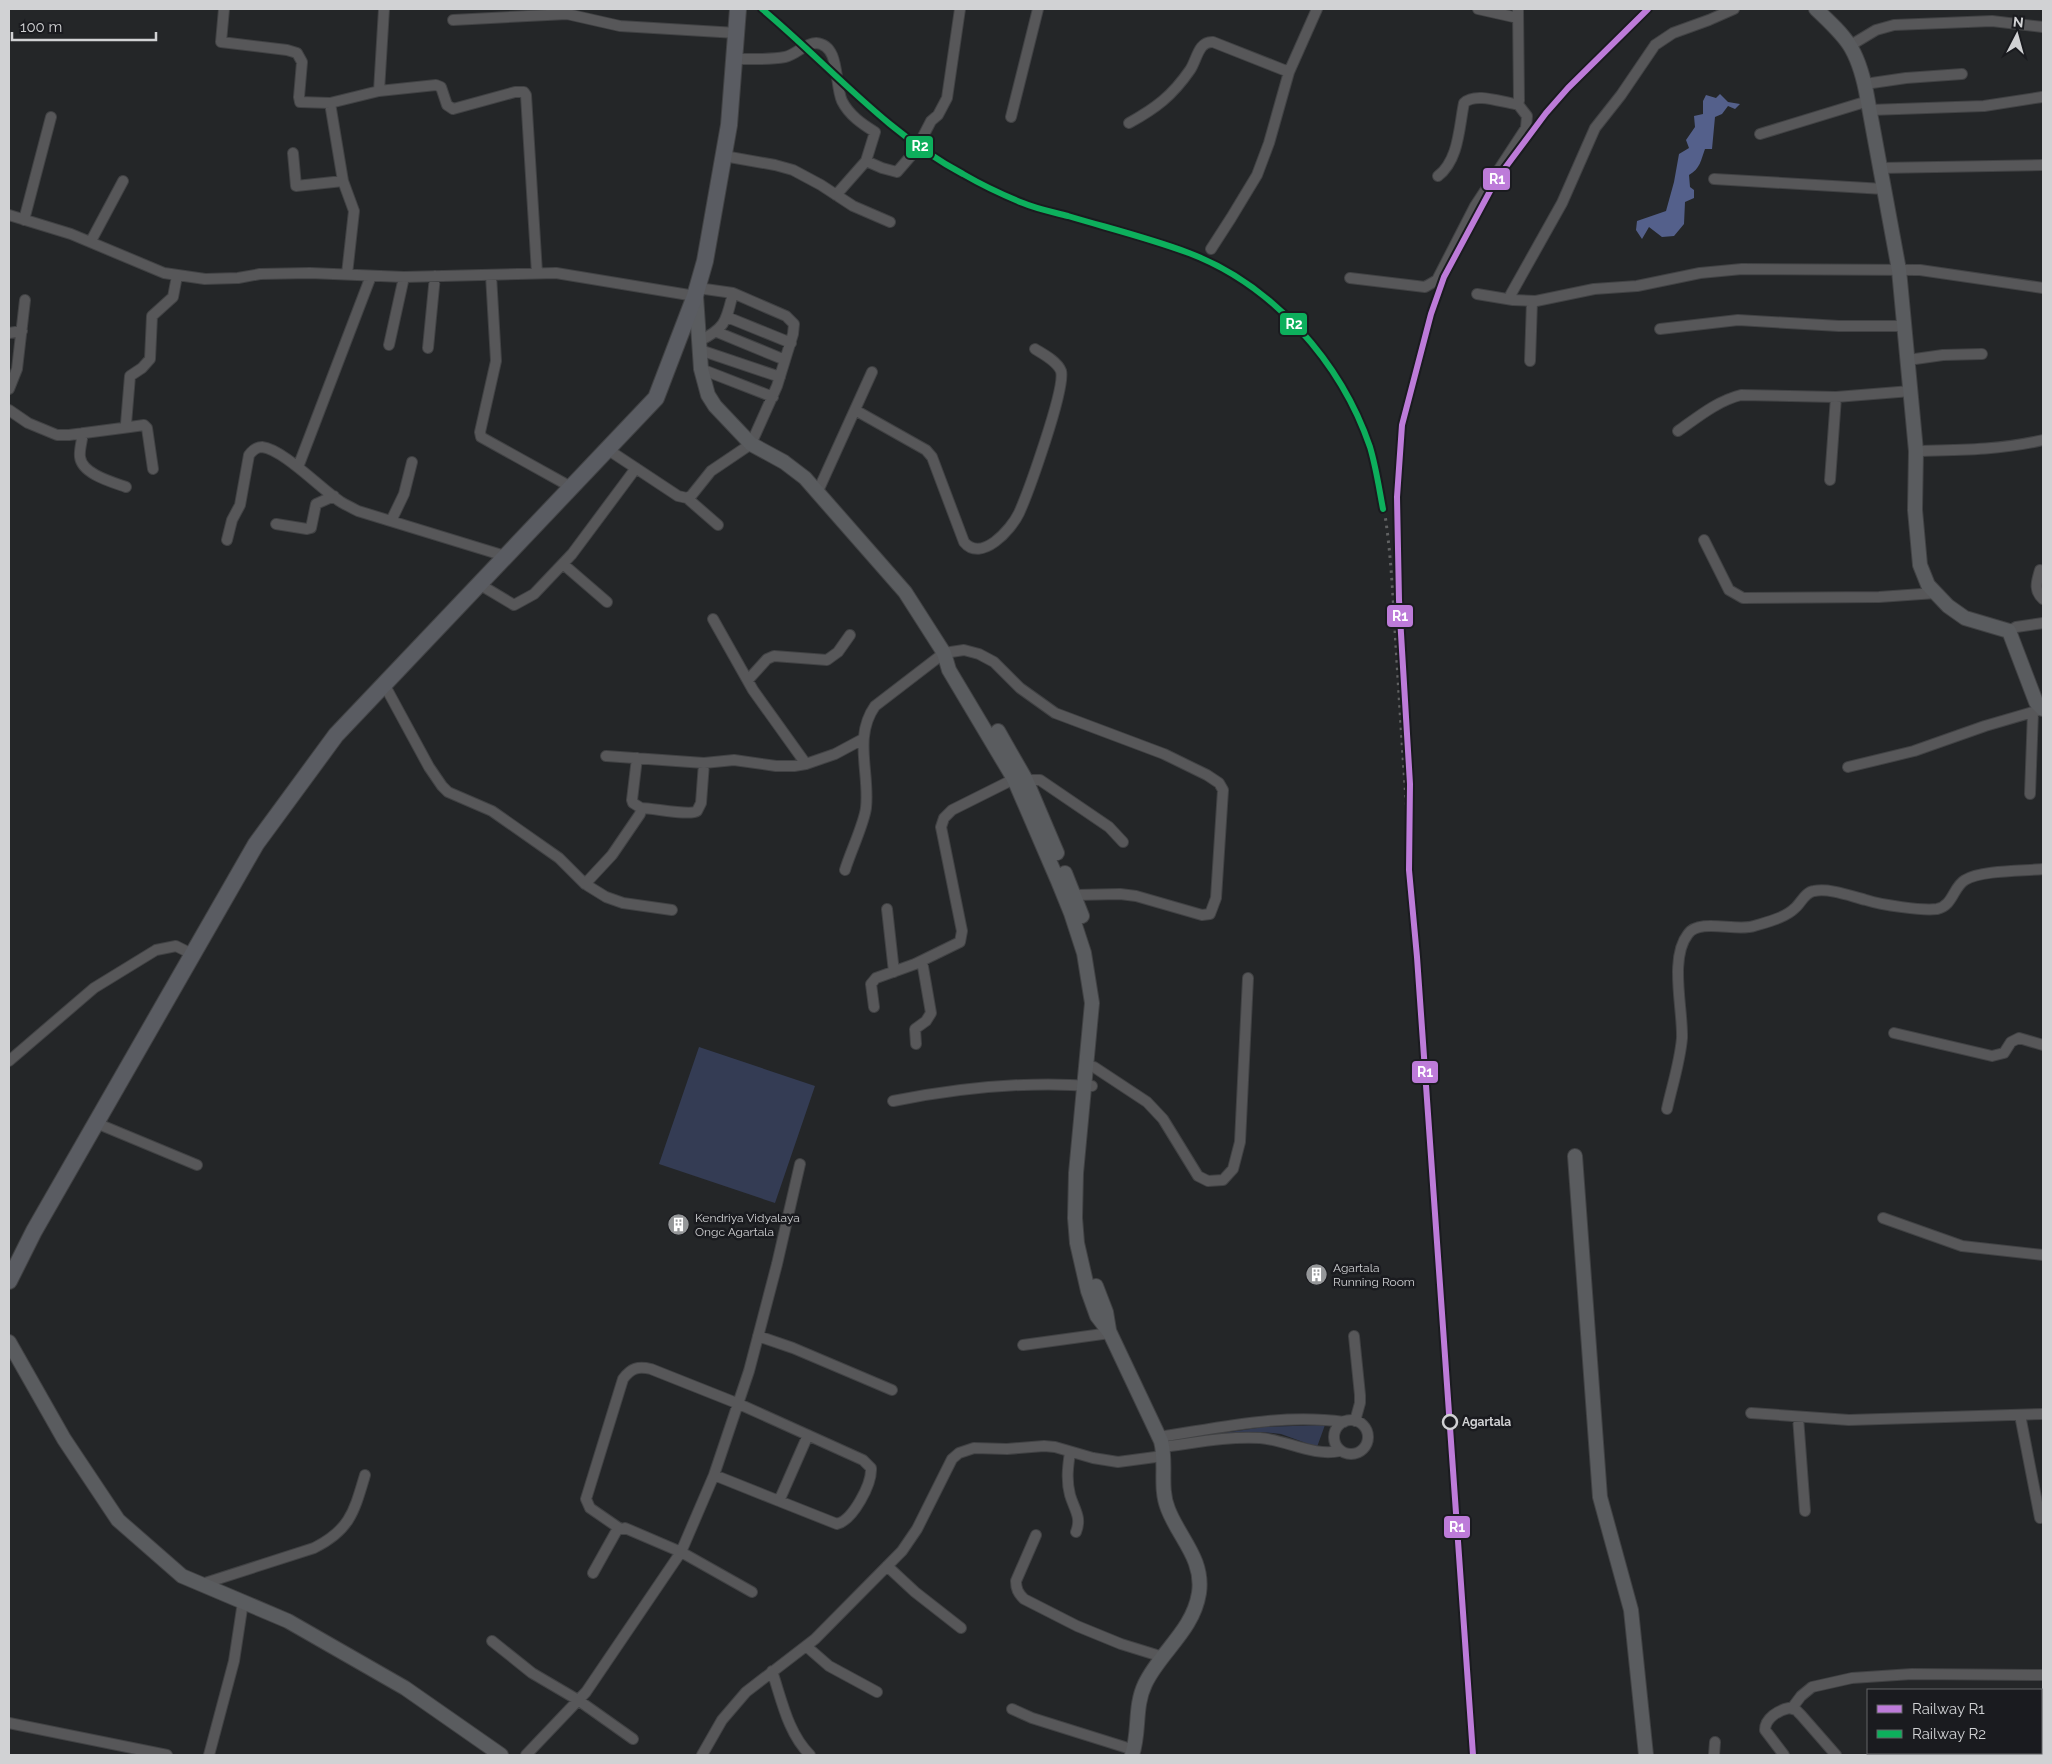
<svg xmlns="http://www.w3.org/2000/svg" width="2052" height="1764" font-family="Raleway,sans-serif">
  <style>
    .green { fill: #343c54 }
    .water { fill: #54608b }
    .lines { fill: none; stroke-linecap: round; stroke-linejoin: round }
    .street-casing { stroke: #414244; stroke-width: 12 }
    .secondary-casing { stroke: #414244; stroke-width: 16 }
    .primary-casing { stroke: #414244; stroke-width: 18 }
    .street { stroke: #575759; stroke-width: 10 }
    .secondary { stroke: #5a5c5f; stroke-width: 14 }
    .primary { stroke: #5a5c62; stroke-width: 16 }
    .rail { stroke: #606162; stroke-width: 3; stroke-dasharray: 2.5 5; stroke-linecap: butt }
    .rail-1-casing { stroke: #1a1b1f; stroke-width: 10 }
    .rail-2-casing { stroke: #1a1b1f; stroke-width: 10 }
    .rail-1 { stroke: #bd7bd9; stroke-width: 6 }
    .rail-2 { stroke: #0daf5c; stroke-width: 6 }
    .stop-dot { fill: #1a1b1f; stroke: #d1d2d4; stroke-width: 2.5 }
    .labels { text-anchor: middle; stroke-width: 5; stroke-linejoin: round; paint-order: stroke }
    .poi-label { font-size: 12px; fill: #d1d2d4; stroke: #1a1b1f; text-anchor: start }
    .stop-label { font-size: 12px; font-weight: bold; fill: #d1d2d4; stroke: #1a1b1f; text-anchor: start }
    .line-badge { stroke: #1a1b1f; stroke-width: 2 }
    .badge-label { font-size: 14px; text-anchor: middle; font-weight: bold; fill: #fff }
  </style>
  <rect width="100%" height="100%" fill="#242628"/>
  <path class="green" d="M699,1047L815,1086L775,1203L659,1164Z
    M1325,1425L1317,1447L1281,1434L1262,1432L1169,1441L1264,1427Z"/>
  <path class="water" d="M1720,94L1728,102L1740,104L1735,109L1728,106L1722,114L1715,117L1712,149H1705C1701,160 1700,169 1689,175L1690,187L1694,190V198L1685,202L1684,224L1674,236L1662,237L1649,227L1642,239L1636,230L1637,221L1666,211L1674,182L1679,154L1689,148L1686,140L1695,127L1694,116L1703,114V101L1706,95L1716,98Z"/>
  <g class="lines">
    <defs>
      <path id="street" d="M224,9L221,42L287,50L297,53L302,62L299,97L300,102L330,103
        M1478,9L1518,18
        M1734,9L1709,20L1673,33L1655,45L1621,95L1595,128L1562,203L1511,294L1513,300L1536,301L1594,289L1637,286L1700,273L1742,269L1920,270L2043,288
        M453,20L567,14L620,26L737,33
        M1851,45L1876,30L1894,25L1992,21L2043,27
        M735,59C751,59 769,60 785,57C796,55 805,43 816,43C841,45 834,84 842,101C849,115 862,124 875,132L866,161
        M1865,84L1906,78L1962,74
        M379,91L384,9
        M1870,110L1984,106L2042,97
        M1011,117L1038,9
        M1129,123C1156,108 1172,96 1190,70C1197,60 1198,41 1213,42L1289,72
        M1760,134L1868,101
        M293,153L296,186L343,181
        M724,156L775,165L793,170L821,185L853,206L890,222
        M1880,168L2043,165
        M1438,176C1459,160 1459,127 1464,103C1475,92 1501,102 1515,104L1519,101L1518,9
        M1714,179L1884,189
        M836,195L866,161L882,168L897,172L916,150L931,121L938,115L947,98L960,9
        M9,215L71,234L164,273L205,279L238,278L260,274L310,273L404,277L556,273L695,296
        M24,220L51,117
        M91,241L123,181
        M1211,249L1231,218L1257,175L1269,143L1289,72L1317,9
        M347,274L354,211L343,181L330,103L379,91L436,85L441,87L447,105L453,109L515,92H524L526,95L537,273
        M491,275L496,361L480,432L481,437L571,487
        M1350,278L1425,287L1437,280L1475,206L1526,128L1527,116L1517,103
        M1477,294L1513,300
        M727,317L791,343
        M1660,329L1738,320L1839,326H1903
        M717,332L785,360
        M9,333L22,331
        M699,341C726,328 726,321 733,293
        M389,345L404,277
        M428,348L435,276
        M700,350L780,377
        M1908,360L1943,355L1982,354
        M1530,361L1532,301
        M701,369L773,397
        M9,389L17,369L25,300
        M9,410L28,423L57,435H69L130,427
        M855,410L926,450L932,457L964,542C981,563 1011,530 1019,513C1028,493 1066,388 1061,371C1057,361 1043,354 1035,349
        M1678,431C1698,417 1717,401 1741,395L1836,397L1911,391
        M83,433C82,441 79,450 80,457C82,474 112,482 126,487
        M607,449L678,496L687,498L691,496L711,471L751,444L777,386L793,334L794,324L786,316L733,293L698,288
        M1916,451C1959,450 2001,450 2043,440
        M298,467L371,276
        M153,469L147,428L144,425L130,427L126,424L130,376L142,368L150,359L152,316L173,297L177,276
        M1830,480L1836,397
        M818,491L872,372
        M687,498L718,525
        M391,521L404,494L412,462
        M276,524L307,529L311,528L316,504L334,496
        M227,540L232,520L240,505L249,455C252,451 256,447 262,447C283,449 322,490 341,502C346,505 352,508 358,511L505,556
        M1704,540L1729,590L1743,598L1879,597L1936,593
        M563,564L607,602
        M2040,570C2037,581 2033,590 2043,599
        M479,584L514,605L534,594L572,554L636,468
        M713,619L753,690L806,764
        M2009,631L2016,627L2043,623
        M748,680L767,659L774,656L827,660L838,652L850,635
        M384,684L429,767L442,786L448,792L492,811L559,858L585,884L606,897L623,903L672,910
        M606,756L704,763L734,760L776,766H794L806,764L835,754L863,739
        M1848,767L1914,751L1985,726L2043,709
        M1026,780H1040L1109,827L1123,842
        M2030,794L2033,712
        M641,808C653,808 690,816 697,811L701,803L704,763
        M845,870C850,853 864,824 866,808C870,773 853,737 875,706L944,653L964,650L979,654L994,662L1020,688L1055,713L1164,754L1207,775L1219,783L1223,790L1216,898L1210,914L1202,915L1136,896L1120,894L1075,895
        M585,884L612,855L640,814L641,808L633,803L632,800L637,758
        M887,909L894,972
        M874,1007L871,984L876,978L915,964L960,942L962,931L941,827L944,818L952,810L1014,779
        M1894,1033L1992,1056L2004,1053L2011,1042L2019,1038L2043,1045
        M916,1044L915,1029L926,1021L931,1013L922,961
        M9,1061L94,988L156,950L176,946L192,954
        M1094,1067L1147,1102L1163,1119L1198,1176L1208,1181L1223,1180L1233,1169L1240,1142L1248,978
        M893,1101C958,1088 1026,1081 1092,1086
        M1667,1109C1672,1086 1680,1062 1682,1038C1683,1009 1669,958 1688,934C1699,918 1737,932 1754,926C1767,922 1785,918 1795,908C1801,903 1805,892 1814,891C1830,888 1850,896 1866,900C1882,905 1922,911 1937,909C1953,906 1953,887 1965,880C1981,870 2024,871 2043,869
        M96,1123L197,1165
        M1883,1218L1962,1246L2043,1255
        M758,1336L793,1348L892,1390
        M1354,1336L1360,1395V1403L1355,1421
        M1023,1345L1110,1333
        M1751,1413L1849,1420L2043,1414
        M2020,1415L2040,1518
        M1798,1417L1805,1511
        M1334 1437a17 17 0 1 1 34 0a17 17 0 1 1-34 0Z
        M1159,1437C1219,1428 1282,1413 1344,1422
        M1163,1447C1194,1443 1228,1436 1260,1438C1287,1440 1313,1457 1340,1451
        M1070,1452C1068,1466 1066,1480 1070,1495C1074,1509 1082,1517 1076,1532
        M714,1475L779,1501L808,1435
        M619,1528L590,1508L586,1499L623,1379C631,1368 638,1366 651,1369L739,1404L863,1460L871,1468C872,1484 853,1520 837,1524L779,1501
        M1036,1535L1016,1581C1016,1589 1018,1593 1024,1599L1077,1626L1121,1644L1163,1657
        M887,1566L915,1592L961,1628
        M593,1573L617,1530L625,1528L681,1552L752,1592
        M202,1584L314,1548C350,1530 354,1512 365,1475
        M492,1641L532,1673L578,1700L633,1739
        M806,1646L829,1666L877,1692
        M772,1671C782,1701 788,1733 810,1755
        M1792,1708L1801,1696L1812,1687L1852,1678L1912,1674L2043,1675
        M1012,1709L1032,1718L1134,1750
        M9,1723L167,1755
        M209,1755L234,1661L243,1602
        M526,1755L586,1692L681,1552L714,1475L749,1371L777,1264L800,1164
        M702,1755L722,1720L746,1692L815,1639L902,1551L917,1529L952,1459L959,1453L974,1448L1007,1449L1044,1446L1055,1447L1093,1458L1118,1462L1163,1456
        M1714,1755L1715,1742
        M1784,1755L1765,1730C1765,1718 1779,1710 1789,1708L1796,1710L1801,1715L1836,1755"/>
      <path id="secondary" d="M1816,9C1847,38 1857,48 1866,91L1899,270L1916,451L1915,510L1920,565L1928,585L1948,606L1965,618L2009,631L2036,702L2043,709
        M696,296L701,369L708,395L715,406L751,444L784,462L805,478L905,592L944,653L949,670L1014,779L1058,881L1071,913L1084,953L1092,1003L1076,1173L1075,1218L1077,1243L1088,1291L1097,1316L1110,1333L1161,1441C1167,1464 1159,1487 1168,1509C1179,1538 1204,1559 1199,1593C1193,1631 1160,1652 1145,1684C1134,1707 1140,1732 1132,1755
        M998,731L1026,780L1057,853
        M1065,873L1082,916
        M1575,1156L1600,1497L1631,1610L1646,1755
        M1096,1286L1106,1312L1109,1330
        M9,1342L64,1439L118,1520L182,1576L288,1621L405,1688L501,1755"/>
      <path id="primary" d="M9,1281L34,1231L256,844L336,735L656,398L695,296L705,261L729,125L738,9"/>
    </defs>
    <use href="#street" class="street-casing"/>
    <use href="#secondary" class="secondary-casing"/>
    <use href="#primary" class="primary-casing"/>
    <use href="#street" class="street"/>
    <use href="#secondary" class="secondary"/>
    <use href="#primary" class="primary"/>
    <path class="rail" d="M762,9C828,64 885,130 961,173C981,184 1003,196 1024,204C1037,209 1051,212 1064,215C1114,230 1168,241 1215,264C1287,301 1346,372 1370,449C1390,510 1392,583 1396,647C1400,711 1404,776 1409,840
      M1451,1430L1473,1755"/>
    <defs>
      <path id="rail-1" d="M1473,1755L1417,957L1409,870L1410,784L1399,600L1397,497L1402,425L1431,314L1444,277L1496,180L1546,113L1568,88L1648,9"/>
      <path id="rail-2" d="M762,9C828,64 886,133 963,174C982,185 1003,195 1023,203C1037,209 1053,212 1068,216C1108,228 1149,238 1189,253C1273,285 1341,362 1370,447C1376,467 1379,488 1383,509"/>
    </defs>
    <use href="#rail-1" class="rail-1-casing"/>
    <use href="#rail-2" class="rail-2-casing"/>
    <use href="#rail-1" class="rail-1"/>
    <use href="#rail-2" class="rail-2"/>
  </g>
  <defs>
    <symbol id="building-disc" viewBox="-11 -11 22 22"><circle r="9.5" fill="#949698" stroke="#1a1b1f"/><path d="M-4-6H4V6H1V3H-1V6H-4ZM-2.5-4.3h1.7v1.8h-1.7ZM.8-4.3h1.7v1.8H.8ZM-2.5-1h1.7V.8h-1.7ZM.8-1h1.7V.8H.8Z" fill="#fff"/></symbol>
  </defs>
  <g fill-rule="evenodd">
    <use href="#building-disc" x="666" y="1212" width="25" height="25"/>
    <use href="#building-disc" x="1304" y="1262" width="25" height="25"/>
  </g>
  <circle class="stop-dot" cx="1450" cy="1422" r="7"/>
  <g class="labels">
    <g class="poi-label">
      <text x="695" y="1222">Kendriya Vidyalaya<tspan x="695" dy="14">Ongc Agartala</tspan></text>
      <text x="1333" y="1272">Agartala<tspan x="1333" dy="14">Running Room</tspan></text>
    </g>
    <g class="stop-label">
      <text x="1462" y="1426">Agartala</text>
    </g>
  </g>
  <g class="line-badge">
    <rect x="905" y="135" width="29" height="24" rx="5" fill="#0daf5c"/>
    <rect x="1482" y="167" width="29" height="24" rx="5" fill="#bd7bd9"/>
    <rect x="1279" y="312" width="29" height="24" rx="5" fill="#0daf5c"/>
    <rect x="1386" y="604" width="28" height="24" rx="5" fill="#bd7bd9"/>
    <rect x="1411" y="1060" width="28" height="24" rx="5" fill="#bd7bd9"/>
    <rect x="1443" y="1515" width="28" height="24" rx="5" fill="#bd7bd9"/>
  </g>
  <g class="badge-label">
    <text x="920" y="151">R2</text>
    <text x="1497" y="184">R1</text>
    <text x="1294" y="329">R2</text>
    <text x="1400" y="621">R1</text>
    <text x="1425" y="1077">R1</text>
    <text x="1457" y="1532">R1</text>
  </g>
  <rect width="2052" height="1764" fill="none" stroke="#d1d2d4" stroke-width="20"/>
  <rect x="1867" y="1689" width="175" height="65" fill="#1a1b1f" stroke="#636467"/>
  <rect x="1877" y="1705" width="25" height="8" fill="#bd7bd9" stroke="#636467"/>
  <text x="1912" y="1714" font-size="15" fill="#d1d2d4">Railway R1</text>
  <rect x="1877" y="1730" width="25" height="8" fill="#0daf5c" stroke="#636467"/>
  <text x="1912" y="1739" font-size="15" fill="#d1d2d4">Railway R2</text>
  <g transform="translate(2017 35) rotate(6)" stroke="#1a1b1f" stroke-width="4" paint-order="stroke">
  <path d="M0-4L9 19L0 12L-9 19Z" fill="#d1d2d4"/>
  <text y="-8" font-size="14" font-weight="bold" text-anchor="middle" fill="#d1d2d4">N</text>
  </g>
  <path d="M12 32v8h144v-8" fill="none" stroke="#d1d2d4" stroke-width="2.5"/>
  <text x="20" y="32" font-size="15" fill="#d1d2d4" stroke="#1a1b1f" stroke-width="4" paint-order="stroke">100 m</text>
</svg>
